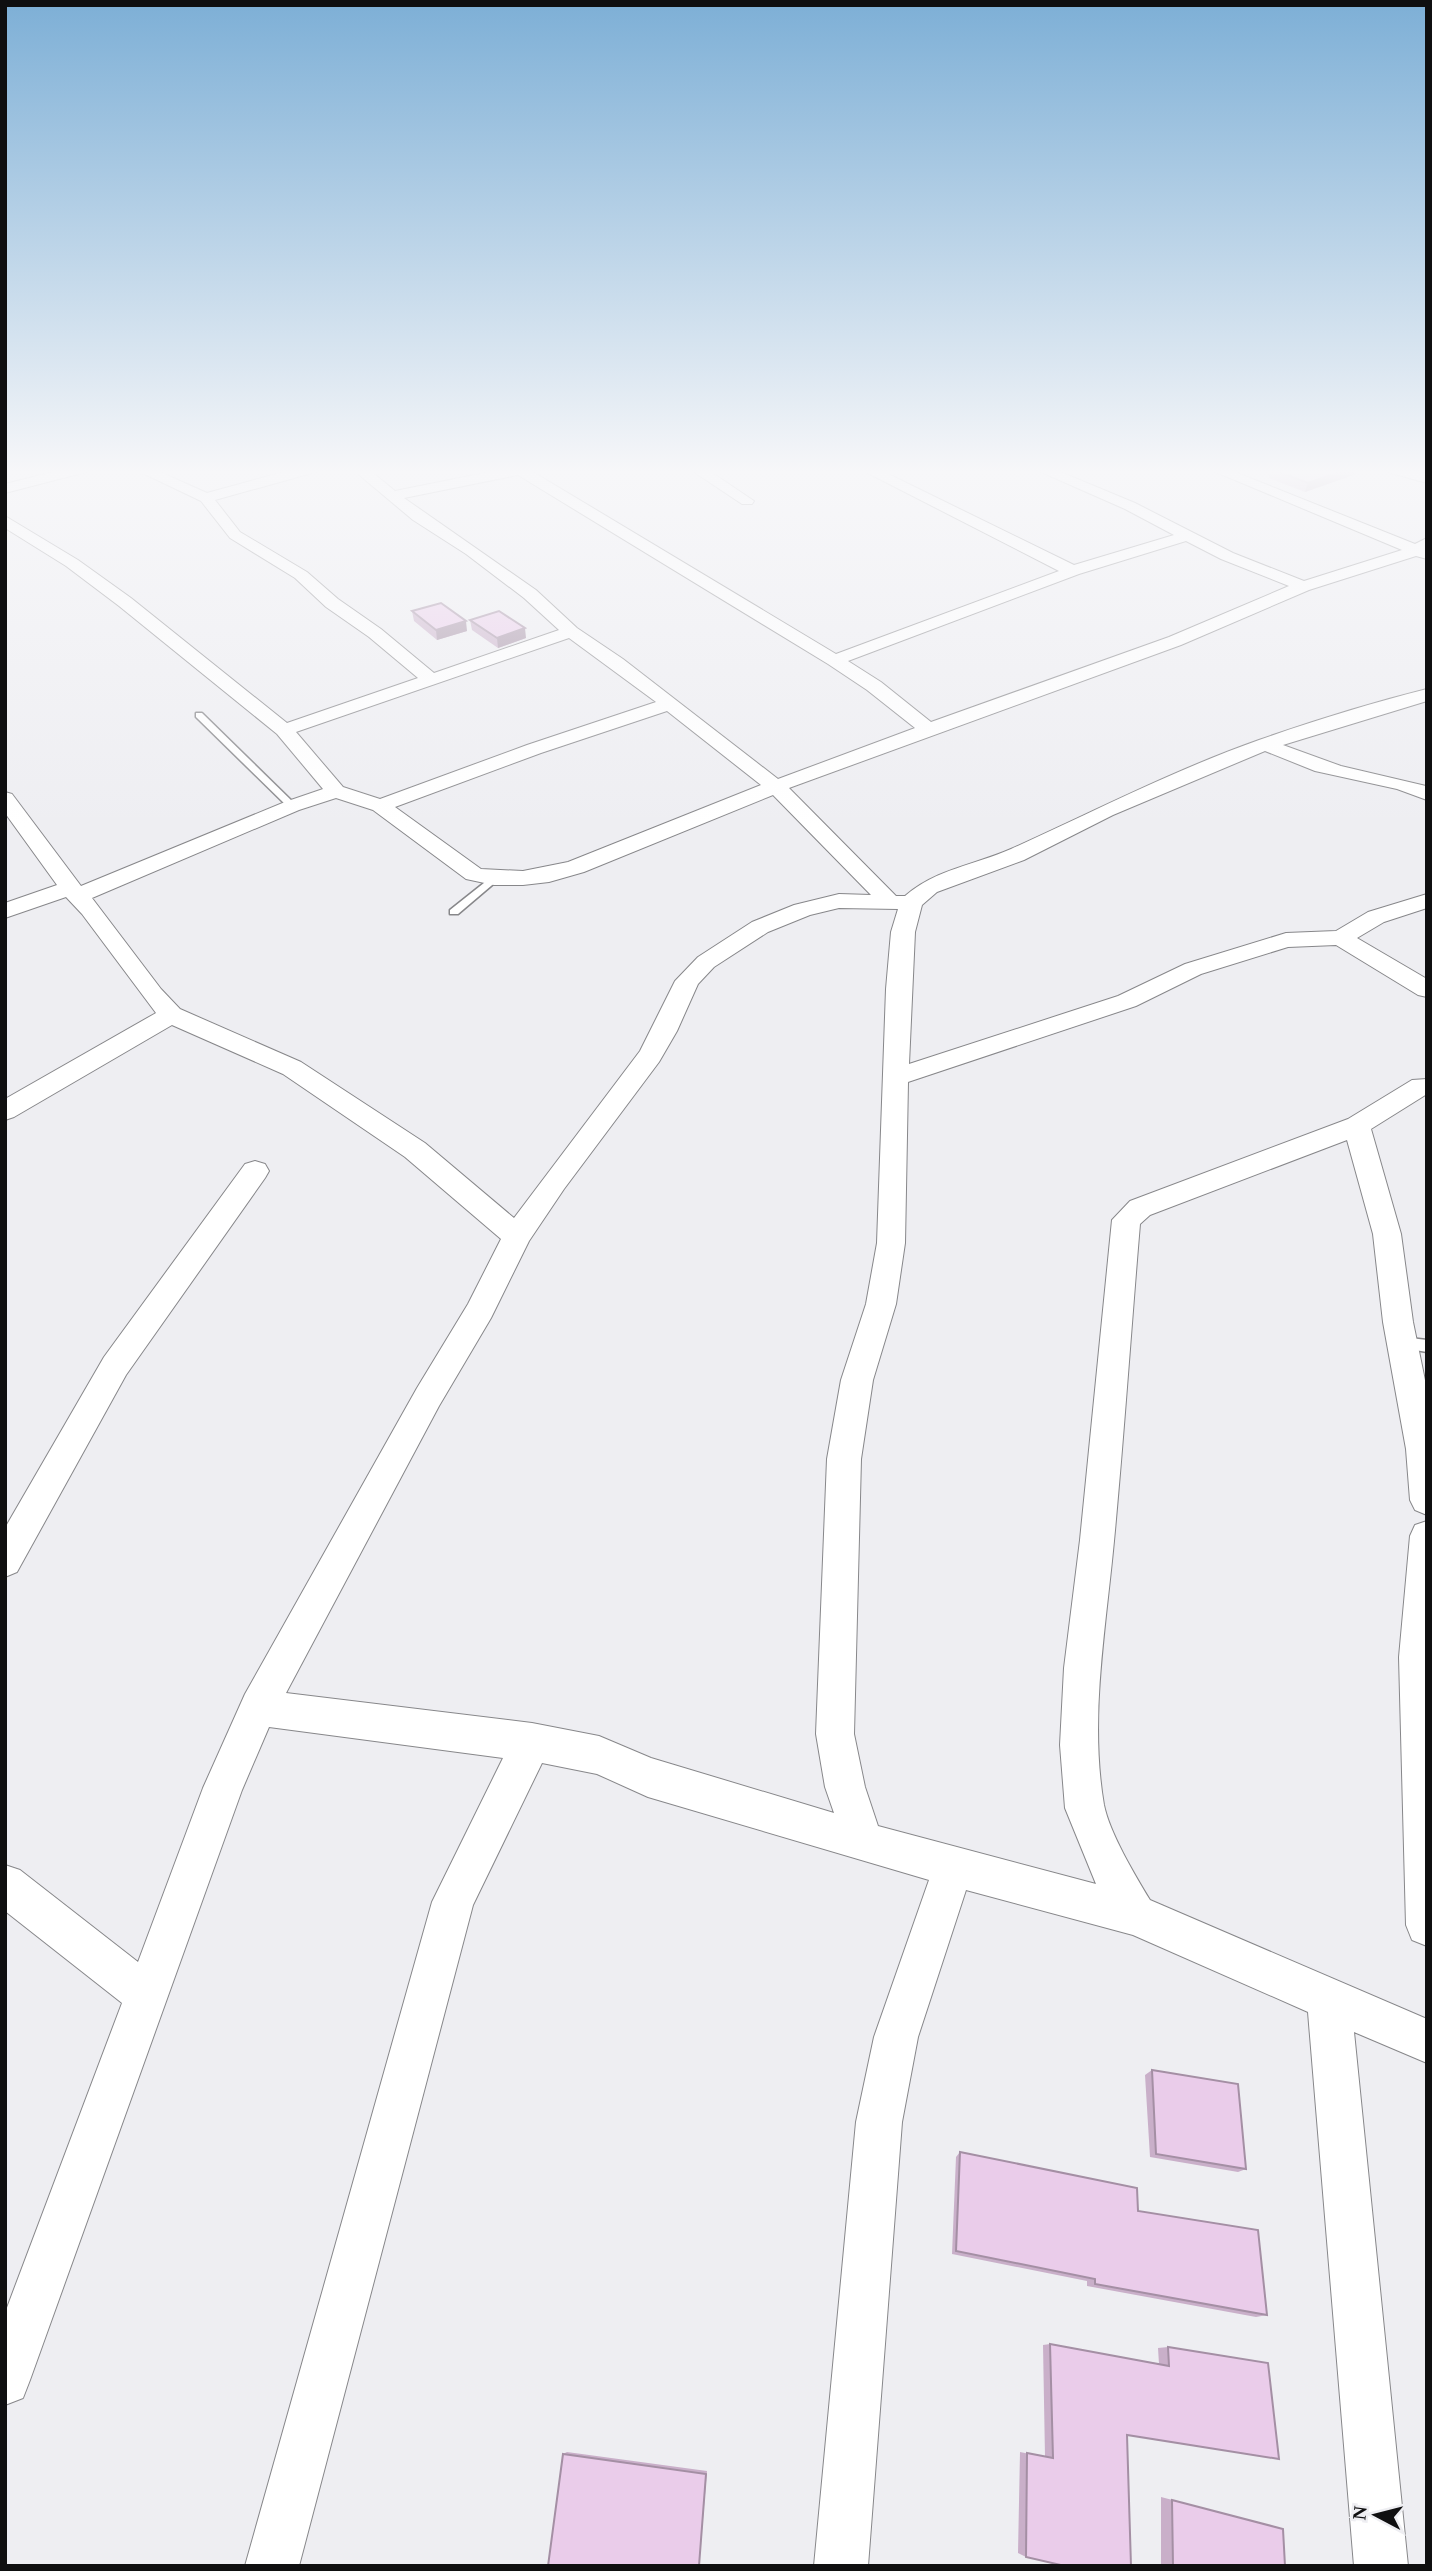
<svg xmlns="http://www.w3.org/2000/svg" width="1432" height="2571" font-family="Georgia,serif">
  <style>
    .lines { fill: none; stroke-linecap: round; stroke-linejoin: round }
    .service-casing { stroke: #87878a; stroke-width: 3 }
    .minor-casing { stroke: #87878a; stroke-width: 2 }
    .service { fill: #fff; fill-rule: evenodd }
    .minor { fill: #fff; fill-rule: evenodd }
    .wall { fill: #c9afc9 }
    .shaded-wall { fill: #a48fa4 }
    .building { fill: #eaccea; stroke: #a48fa4; stroke-width: 2 }
  </style>
  <rect width="100%" height="100%" fill="#eeeef2"/>
  <g class="lines">
    <defs>
      <path id="service" d="M196,713H202L295,804V808H289L196,717Z
        M494,875L498,876V880L458,914H450V910Z
        M1402,1337L1427,1340V1352L1397,1347L1395,1343L1397,1339Z"/>
      <path id="minor" d="M69,468H92L90,471L5,493V484Z
        M132,468H151L207,493L298,468H321L319,471L215,500L240,532L307,572L338,599L381,629L434,673L559,630L524,598L466,554L413,520L351,468H367L395,491L509,468H537L533,472L836,654L1059,571L858,468H876L1074,565L1174,535L1125,509L1032,468H1051L1135,503L1233,553L1304,581L1402,550L1206,468H1225L1415,544L1427,538V559L1416,556L1309,590L1181,645L789,788L896,896H905C936,869 975,865 1011,849C1093,812 1174,770 1259,740C1313,721 1371,703 1427,689V701L1283,745L1341,766L1426,786L1427,800L1397,789L1315,771L1265,751L1113,815L1024,860L937,892L922,905L915,932L909,1064L1118,996L1185,964L1286,933L1336,931L1368,912L1427,894V908L1384,922L1357,938L1427,979V997L1418,995L1336,945L1288,947L1201,974L1136,1006L908,1082L905,1243L896,1304L873,1380L861,1459L854,1734L865,1787L878,1826L1096,1884L1065,1808L1060,1745L1064,1668L1080,1540L1112,1220L1130,1201L1348,1119L1412,1080L1427,1079V1094L1371,1129L1401,1234L1413,1322L1427,1390V1515L1415,1510L1410,1500L1406,1449L1383,1322L1373,1234L1347,1140L1150,1215L1140,1224C1131,1330 1124,1436 1114,1541C1106,1628 1089,1718 1104,1805C1110,1834 1135,1875 1150,1900L1427,2019V2063L1354,2032L1408,2566H1354L1308,2012L1133,1935L966,1890L918,2037L902,2122L868,2566H814L856,2122L874,2037L929,1880L648,1797L597,1774L542,1763L473,1905L299,2566H245L432,1902L503,1758L269,1727L242,1790L30,2380L23,2398L5,2405V2313L122,2003L5,1911V1865L20,1870L138,1962L203,1788L245,1694L417,1388L468,1304L501,1239L405,1157L283,1074L172,1025L14,1117L5,1120V1099L156,1013L82,914L66,897L5,918V903L57,885L5,813V792L12,794L81,886L285,802L323,789L277,734L119,606L66,566L5,528V516L78,560L131,598L287,723L418,678L369,637L326,607L295,578L230,538L201,501ZM518,475L828,664L867,690L915,728L778,779L623,659L577,628L536,590L404,498ZM1186,541L1221,559L1289,586L1169,637L931,722L881,682L848,661L1079,574ZM569,638L656,702L527,745L380,799L343,787L296,732ZM667,711L761,785L568,862L523,871L481,869L395,807L541,753ZM773,795L871,895L839,894L794,905L752,922L698,957L675,981L640,1051L514,1218L425,1143L301,1062L180,1009L161,989L92,898L299,810L336,798L373,810L466,879L494,885H523L549,882L584,872ZM839,908L898,909L891,932L886,989L877,1243L866,1304L841,1380L827,1459L816,1734L825,1787L834,1813L651,1758L599,1736L532,1723L286,1693L439,1406L491,1318L529,1241L564,1189L659,1062L677,1031L698,984L714,967L768,932L810,915Z
        M688,468H705L754,501L752,504H742Z
        M1382,468H1404L1427,474V483L1384,471Z
        M255,1161L265,1164L269,1171L265,1178L126,1375L17,1572L5,1577V1528L104,1357L245,1164Z
        M1427,1521V1946L1412,1940L1406,1925L1399,1657L1410,1536L1415,1525Z"/>
    </defs>
    <use href="#service" class="service-casing"/>
    <use href="#minor" class="minor-casing"/>
    <use href="#service" class="service"/>
    <use href="#minor" class="minor"/>
  </g>
  <path class="wall" d="M1251,468H1358L1356,474L1305,492L1269,478V475Z
    M412,611L467,631L437,640L414,621Z
    M470,620L526,638L498,648L472,630Z
    M1152,2070L1246,2169L1238,2172L1150,2157L1145,2075Z
    M960,2152L1138,2211L1267,2315L1256,2317L1087,2286V2281L952,2254L956,2157Z
    M1050,2344L1159,2364L1158,2348L1168,2347L1268,2363L1127,2436L1026,2557L1018,2553L1020,2452L1045,2457L1043,2345Z
    M567,2452L707,2471L699,2566L563,2454Z
    M1161,2497L1283,2529L1285,2566H1161Z"/>
  <path class="shaded-wall" d="M1351,468H1358L1356,474L1305,492L1308,483Z
    M466,621L467,631L437,640L436,630Z
    M525,628L526,638L498,648L497,638Z"/>
  <path class="building" d="M1276,468H1351L1308,483L1271,469Z
    M441,603L466,621L436,630L412,611Z
    M499,611L525,628L497,638L470,620Z
    M1152,2070L1238,2084L1246,2169L1156,2154Z
    M960,2152L1137,2188L1138,2211L1258,2230L1267,2315L1095,2284V2279L956,2251Z
    M1050,2344L1169,2366L1168,2347L1268,2363L1279,2459L1127,2435L1131,2566H1065L1026,2557L1027,2453L1053,2458Z
    M563,2454L706,2474L699,2566H548Z
    M1172,2500L1283,2529L1285,2566H1173Z"/>
  <linearGradient id="sky" x2="0" y2="1"><stop stop-color="#7dafd6"/><stop offset="0.57" stop-color="#f7f7f9"/><stop offset="1" stop-color="#f7f7f9" stop-opacity="0"/></linearGradient>
  <rect width="1432" height="828" fill="url(#sky)"/>
  <rect width="1432" height="2571" fill="none" stroke="#0f0f10" stroke-width="14"/>
  <g transform="translate(1376 2515) rotate(277)" stroke="#eeeef2" stroke-width="5" paint-order="stroke">
  <path d="M0-5L12 26L0 18L-12 26Z" fill="#0f0f10"/>
  <text y="-10" font-size="19" font-weight="bold" text-anchor="middle" fill="#0f0f10">N</text>
  </g>
</svg>
